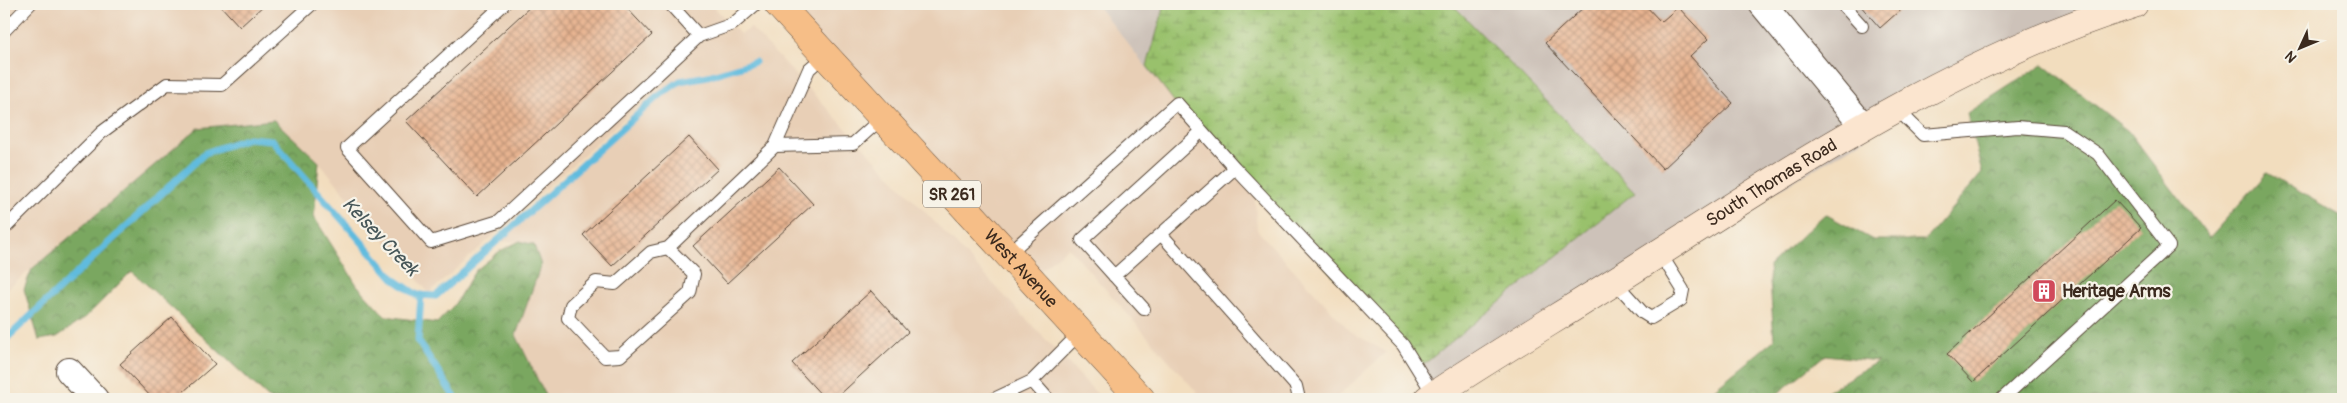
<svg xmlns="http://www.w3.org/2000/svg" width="2347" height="403" font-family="Pangolin,sans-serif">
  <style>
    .built { fill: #e8cfb6 }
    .industrial { fill: #cdc2b9 }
    .forest { fill: url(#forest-crowns); stroke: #5a683f }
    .wetland { fill: url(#wetland-marsh); stroke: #6a7645 }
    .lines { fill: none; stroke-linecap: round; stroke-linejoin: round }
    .stream { stroke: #60bbde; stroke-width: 7 }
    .building { fill: url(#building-cross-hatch) }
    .lane-casing { stroke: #564536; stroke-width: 14 }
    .street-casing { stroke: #564536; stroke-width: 28 }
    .secondary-casing { stroke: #564536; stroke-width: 29 }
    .primary-casing { stroke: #564536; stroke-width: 29 }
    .lane { stroke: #fff; stroke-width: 12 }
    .street { stroke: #fff; stroke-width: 26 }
    .secondary { stroke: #fbe5cf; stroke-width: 28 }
    .primary { stroke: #f6be87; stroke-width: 28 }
    .labels { text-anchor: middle; stroke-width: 4.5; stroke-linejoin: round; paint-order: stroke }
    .shield { fill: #f7f3e8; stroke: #73665b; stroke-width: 1 }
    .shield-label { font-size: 16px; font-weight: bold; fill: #3b2a1e }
    .street-label { font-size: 18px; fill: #3b2a1e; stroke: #f7f3e8 }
    .poi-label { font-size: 18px; font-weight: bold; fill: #3b2a1e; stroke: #f7f3e8; text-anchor: start }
    .water-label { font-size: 19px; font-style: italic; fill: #465658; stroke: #f7f3e8 }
  </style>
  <defs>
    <pattern id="forest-crowns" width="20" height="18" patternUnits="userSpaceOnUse" patternTransform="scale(1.25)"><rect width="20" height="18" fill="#7aa760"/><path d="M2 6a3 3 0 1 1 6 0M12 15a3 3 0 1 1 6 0" fill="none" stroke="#65884f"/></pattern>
    <pattern id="wetland-marsh" width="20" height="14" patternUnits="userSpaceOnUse" patternTransform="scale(1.25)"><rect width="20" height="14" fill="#99c16c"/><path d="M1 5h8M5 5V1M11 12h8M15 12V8" fill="none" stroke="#7e9d58"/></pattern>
    <pattern id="building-cross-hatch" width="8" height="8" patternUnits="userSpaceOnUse" patternTransform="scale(1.25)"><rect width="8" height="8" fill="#e7b390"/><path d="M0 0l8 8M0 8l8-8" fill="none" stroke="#bc9275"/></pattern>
  </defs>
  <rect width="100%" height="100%" fill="#f7f3e8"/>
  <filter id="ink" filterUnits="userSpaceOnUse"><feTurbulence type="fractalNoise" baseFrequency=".02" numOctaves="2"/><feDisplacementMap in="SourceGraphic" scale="10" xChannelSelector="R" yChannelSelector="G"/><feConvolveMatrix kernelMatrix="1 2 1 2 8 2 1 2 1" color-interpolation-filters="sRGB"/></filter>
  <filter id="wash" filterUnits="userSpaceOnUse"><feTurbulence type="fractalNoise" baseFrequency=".0096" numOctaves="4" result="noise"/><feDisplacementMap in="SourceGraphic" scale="20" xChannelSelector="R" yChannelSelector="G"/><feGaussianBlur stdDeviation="1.12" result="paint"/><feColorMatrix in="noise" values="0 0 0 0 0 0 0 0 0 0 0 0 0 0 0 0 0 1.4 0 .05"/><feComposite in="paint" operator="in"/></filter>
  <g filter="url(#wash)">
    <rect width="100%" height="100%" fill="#f2ddbe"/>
    <path class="built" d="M4,4H711L740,34L751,28L1102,399H547L516,335L541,265L534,245L520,241L498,242L676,72L429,293L319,162L274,120L198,128L4,292Z
      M778,4H1097L1254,188L1257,230L1351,332L1386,352L1335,399H1203L1068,247L1030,279Z"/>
    <path class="industrial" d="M1096,4H2134L2019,47L1434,395L1403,345L1176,104Z"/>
    <path class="forest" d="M2043,64L2128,131L2209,238L2267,173L2343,217V399H1814L1878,361L1825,355L1771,399H1702L1774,340L1769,266L1825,214L1873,240H1925L1982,173L1967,113Z
      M274,120L319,162L314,217L357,285L385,316L437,323L454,305L475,271L500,251L520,241L534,245L541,265L516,335L547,399H270L132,271L86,317L57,337L39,340L24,289L32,269L198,128Z"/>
    <path class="wetland" d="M1165,4H1447L1457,9L1635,192L1418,369L1176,104L1147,66Z"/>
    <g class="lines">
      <path class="stream" d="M898,4H906
        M421,295L418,341L456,399
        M4,341L205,153L248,138L272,140L395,280L417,295L436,296L656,98L680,81L708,76L755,62"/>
    </g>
    <g id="blocks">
      <path class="building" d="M219,4H265L240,27Z
        M533,4H623L652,35L477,197L406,121Z
        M1587,4H1644L1661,22L1678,7L1708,39L1690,56L1733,103L1663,169L1545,43Z
        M1859,4H1907L1880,28Z
        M689,137L718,169L612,266L583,235Z
        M779,167L813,204L727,283L693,246Z
        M2115,200L2141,228L1973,382L1947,354Z
        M871,291L908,332L835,399H825L792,363Z
        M172,317L215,364L175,399H153L120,364Z"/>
    </g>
  </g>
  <g filter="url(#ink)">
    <use href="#blocks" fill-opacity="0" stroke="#564536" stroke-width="1"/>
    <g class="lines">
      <defs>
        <path id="lane" d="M504,4L347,148L431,242L499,221L699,36L733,24L756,4
          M670,4L699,36
          M1842,4L1862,26
          M4,31L30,4
          M1896,108L1923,135L2018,127L2064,131L2098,154L2169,246L2002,399
          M775,146L809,69L825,55
          M4,229L102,132L167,84L222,85L312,4
          M1161,234L1296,386L1299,399
          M668,248L651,252L615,284L596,282L571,305L568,318L605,357L620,356L690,293L694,274L668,248L775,146L853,144L882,118
          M1008,254L1177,103L1235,168L1403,345L1434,395
          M1114,276L1235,168
          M1615,282L1643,313L1651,318L1681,300L1683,290L1660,253
          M1144,309L1082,240L1202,131
          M1032,381L1048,399
          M994,399L1032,381L1080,333"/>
        <path id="street" d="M1762,4L1863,126
          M69,371L95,399"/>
        <g id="secondary">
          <path id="s1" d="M1428,399C1498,352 1571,310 1642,264C1799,164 1955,60 2134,4"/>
        </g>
        <g id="primary">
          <path id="s2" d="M778,4L1141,399"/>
        </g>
      </defs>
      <use href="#lane" class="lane-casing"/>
      <use href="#street" class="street-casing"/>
      <use href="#secondary" class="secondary-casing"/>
      <use href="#primary" class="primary-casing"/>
      <use href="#lane" class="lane"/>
      <use href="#street" class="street"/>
      <use href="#secondary" class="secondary"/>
      <use href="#primary" class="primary"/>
    </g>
  </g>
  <defs>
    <symbol id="building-square" viewBox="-11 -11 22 22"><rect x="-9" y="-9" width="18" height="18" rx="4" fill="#d1495b" stroke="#f7f3e8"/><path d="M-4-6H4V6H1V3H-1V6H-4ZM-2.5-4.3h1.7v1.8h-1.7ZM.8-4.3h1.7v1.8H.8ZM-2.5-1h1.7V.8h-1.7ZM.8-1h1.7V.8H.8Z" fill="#fff"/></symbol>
  </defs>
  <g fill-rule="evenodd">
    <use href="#building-square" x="2030" y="277" width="28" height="28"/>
  </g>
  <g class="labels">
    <rect class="shield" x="923" y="180.5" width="58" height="27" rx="4"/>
    <g class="shield-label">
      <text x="952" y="200">SR 261</text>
    </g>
    <g class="street-label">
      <text dy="6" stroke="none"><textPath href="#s1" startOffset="406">South Thomas Road</textPath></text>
      <text dy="6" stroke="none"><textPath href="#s2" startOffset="359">West Avenue</textPath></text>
    </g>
    <g class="poi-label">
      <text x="2062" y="297">Heritage Arms</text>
    </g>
    <g class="water-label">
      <text transform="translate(381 236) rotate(46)" y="7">Kelsey Creek</text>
    </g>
  </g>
  <rect width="2347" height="403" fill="none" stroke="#f7f3e8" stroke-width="20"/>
  <g transform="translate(2300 48) rotate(226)" stroke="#f7f3e8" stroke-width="4" paint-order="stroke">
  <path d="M0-4L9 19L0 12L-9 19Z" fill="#3b2a1e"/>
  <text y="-8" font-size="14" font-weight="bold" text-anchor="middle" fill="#3b2a1e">N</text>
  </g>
</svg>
